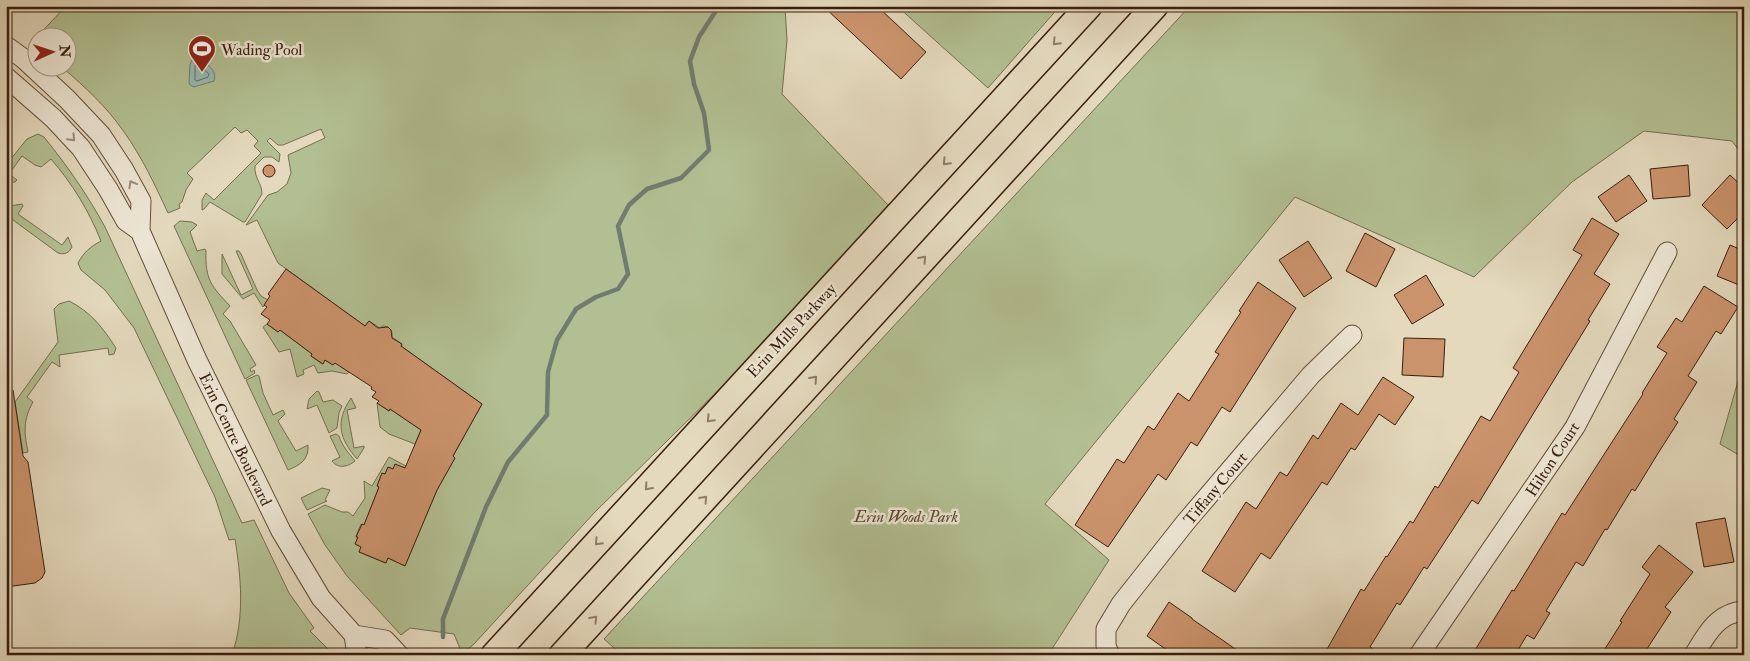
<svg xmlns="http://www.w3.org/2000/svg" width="1750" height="661" font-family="'IM FELL Double Pica',serif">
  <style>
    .green { fill: #b2bf92; stroke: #766e50 }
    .water { fill: #95bab1; stroke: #717c70 }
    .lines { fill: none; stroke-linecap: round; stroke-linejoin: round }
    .shore { stroke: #686c60; stroke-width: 1 }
    .stream { stroke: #717c70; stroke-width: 4.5 }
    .building { fill: #cb936c; stroke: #3a1e0e }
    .minor-casing { stroke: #644d3a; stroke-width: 21 }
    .major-casing { stroke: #3a1e0e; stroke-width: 28 }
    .minor { stroke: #ede6d4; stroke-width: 19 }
    .major { stroke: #e4d9bd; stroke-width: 25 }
    .oneway { stroke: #8f7c66 }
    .oneway2 { stroke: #9c8c7b }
    .labels { text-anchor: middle; stroke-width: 5; stroke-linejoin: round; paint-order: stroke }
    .poi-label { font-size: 16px; fill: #3a1e0e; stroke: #ede6d4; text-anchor: start }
    .street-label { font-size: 16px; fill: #3a1e0e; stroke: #ede6d4 }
    .park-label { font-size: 16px; font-style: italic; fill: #58462f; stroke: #ede6d4 }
  </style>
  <rect width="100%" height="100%" fill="#e4d9bd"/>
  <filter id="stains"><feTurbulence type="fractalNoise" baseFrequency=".004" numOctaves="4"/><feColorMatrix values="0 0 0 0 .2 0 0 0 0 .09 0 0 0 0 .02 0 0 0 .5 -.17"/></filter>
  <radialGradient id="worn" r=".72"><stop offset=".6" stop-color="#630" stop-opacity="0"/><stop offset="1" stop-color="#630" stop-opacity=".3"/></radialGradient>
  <path class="green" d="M66,6H785L787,40L782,94L889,206L736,373L595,512L474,644L468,649L461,651L454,634L410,628L401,635L347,576L325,545L308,514L325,505L342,512H348L353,516L365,498L364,481L372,486L389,457L406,466L404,468L393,469L388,467L385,474H382L377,486L379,487L364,525L361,524L356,536L358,537L355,544L361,547L359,552L385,563L388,558L405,566L437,490L455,458L453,456L482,404L401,346L402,344L392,337V332L388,327L383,326L380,328L369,321L365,326L278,263L257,220L246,225L268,195L277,192L287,184L291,173L288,155L325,138L321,129L283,145H278L270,138L267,141L280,154L279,162L272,157H264L255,166C254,178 262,183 262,194L245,222H243L210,202L204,209L202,210V200L206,193L214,200L261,153L254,146L258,141L247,130L241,133L235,127L187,173L193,179L186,190L182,202L179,204L180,208L168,213C155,185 142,157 124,132C107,107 85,87 63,68H68V38H38L37,45L33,41Z
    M897,6H1060L988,88Z
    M1190,6H1744V157L1732,141L1644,131L1572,182L1474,277L1295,197L1045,504L1109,560L1048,655H622L604,639Z
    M38,134L44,137C68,167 87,194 105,227L242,523L254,520L289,593L314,628L310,631L334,655H232C245,617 241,577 235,539L229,540L215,497L134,328L105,290L81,270L78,263C84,252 90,247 101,241C89,211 72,183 51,159L41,167L35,165L22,156L9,174L17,180L15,182L6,183V165L27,139Z
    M6,184L10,206L22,204L23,206L18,214L62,245L68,237L72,247C69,253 65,255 58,253L13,220L6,213Z
    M180,221L192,222L197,225L190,232L197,251L205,249L206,251C205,279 211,286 230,306L223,314L230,321L256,365L250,369L251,372L254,370L255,373L245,379L174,226Z
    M236,251H239L241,254L257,290L261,296L268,300L263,307L254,293L243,299L222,274V254L241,295L253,289Z
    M69,301C91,312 103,328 116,348L114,354L109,355L108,348L59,355L60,367L52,362L27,397L33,402C23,420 24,432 28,452L23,453L15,402L58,342L54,309L59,304Z
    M267,324L278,332L280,330L312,354L311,356L322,364L325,360L333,365L339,357L345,360L341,367L349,372L347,374L332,371L318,373L314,365L303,370L304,374L297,377L290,349L279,352L263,327Z
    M1744,360V458L1720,444Z
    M257,375L259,376L263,393L273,415L283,410L285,414L278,421L296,451L308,445C309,460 300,465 288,470L246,380Z
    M317,391L319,392L323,402L333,400L342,406L339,413L337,428L329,433L317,405L307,409L309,399Z
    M351,398L356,408L347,410L354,448L364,446V448L357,459C339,438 335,422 351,398Z
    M377,403L389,411L390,409L421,430L415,444L389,434L380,427Z
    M336,434L339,436C342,446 349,453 355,461C348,467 338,469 332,461L340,457L330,436Z
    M322,488L330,490L325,500L327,501L307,510L301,498Z"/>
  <path class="water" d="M197,59C206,62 218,71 214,81L194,87L190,85L189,83L190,64L192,60Z"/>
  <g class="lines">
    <path class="shore" d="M197,64L209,74L208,77L197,81L195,80V66Z"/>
    <path class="stream" d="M443,637V619L486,507L508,462L547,415L548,372L557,340L576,309L596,297L618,289L628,274L618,226L629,205L647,189L681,178L709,150L704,113L694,84L690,61L699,37L719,6"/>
  </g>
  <path class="building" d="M823,6H877L926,52L901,79Z
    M263 171a6 6 0 1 1 12 0a6 6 0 1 1-12 0Z
    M1688,165L1690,196L1653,199L1650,169Z
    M1629,175L1647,201L1616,222L1598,197Z
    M1730,175L1744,188V212L1727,229L1702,205Z
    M1592,218L1619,234L1594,274L1610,284L1588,320L1590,321L1478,504L1472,500L1427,569L1424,567L1400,605L1397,603L1370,647L1382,655H1332L1326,651L1361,589L1364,591L1386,556L1387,557L1410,521L1413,523L1435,486L1438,488L1481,416L1490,421L1519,372L1513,368L1582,255L1573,250Z
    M1365,233L1395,249L1376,287L1346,271Z
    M1308,241L1332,278L1304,297L1279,260Z
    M1730,245L1744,251V287L1717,276Z
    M286,269L365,326L369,321L378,328L388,327L391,330L392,338L402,344L401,346L482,404L453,456L455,458L437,490L405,566L388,558L386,563L359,552L361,547L355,544L358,537H356L362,524L364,525L379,487L377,486L382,473L385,474L388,467L393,469L395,464L405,468L421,430L390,409L389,411L377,403L379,401L372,397L376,392L371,389L372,387L335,363L333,365L325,360L323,364L311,356L312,354L280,330L278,332L267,324L270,320L261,314L267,307L264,305L270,296L268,294Z
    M1426,275L1444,305L1412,324L1394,295Z
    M1258,282L1296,308L1230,412L1222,407L1197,446L1191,442L1166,480L1158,474L1108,547L1075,525L1117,459L1124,463L1148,426L1154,430L1178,393L1189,401L1219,354L1215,352L1241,312L1239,311Z
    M1704,286L1738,307L1721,334L1716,331L1688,376L1697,382L1674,419L1678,422L1657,455L1635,491L1632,489L1607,530L1605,529L1583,566L1576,562L1546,611L1550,613L1534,639L1527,635L1515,655H1472L1512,590L1514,591L1562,513L1565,515L1643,394L1642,393L1667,353L1657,347L1676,318L1682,322Z
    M1404,338L1445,339L1443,377L1402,375Z
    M1383,377L1414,397L1395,425L1379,414L1355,450L1351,448L1327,485L1322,482L1270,559L1261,553L1235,592L1202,571L1246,502L1256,509L1280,472L1287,476L1313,435L1318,439L1341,403L1358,415Z
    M13,390L23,456L28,462L45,572L42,578L35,583L6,587V391Z
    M1725,518L1734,562L1704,567L1696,523Z
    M1659,545L1693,572L1665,607L1671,612L1643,655H1601L1622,622L1620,621L1650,574L1642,567Z
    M1169,602L1192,618V619L1244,655H1174L1147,636Z"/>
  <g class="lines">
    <defs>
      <path id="minor" d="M6,46L24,59L67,99L101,135L124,170L141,201L140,231L197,360L281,531L321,598L354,635L357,655
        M6,77L53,118L81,148L108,189L126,221L140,231
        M354,635L385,640L399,655
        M1110,655L1106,646V629L1121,604L1185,523L1311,375L1352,335
        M1419,655L1575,427L1667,252
        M1694,655C1706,635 1717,613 1744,611"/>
      <path id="major" d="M494,655L1089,6
        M562,655L1155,6"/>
    </defs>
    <use href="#minor" class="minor-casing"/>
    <use href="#major" class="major-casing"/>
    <use href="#minor" class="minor"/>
    <use href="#major" class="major"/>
  </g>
  <defs><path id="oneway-chevron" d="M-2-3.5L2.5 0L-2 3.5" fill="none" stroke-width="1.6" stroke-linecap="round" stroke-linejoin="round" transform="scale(1.25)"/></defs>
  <g class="oneway">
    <use href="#oneway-chevron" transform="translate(1056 42) rotate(133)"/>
    <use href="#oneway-chevron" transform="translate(946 162) rotate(133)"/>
    <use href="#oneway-chevron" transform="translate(923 259) rotate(-48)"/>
    <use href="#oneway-chevron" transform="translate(814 379) rotate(-48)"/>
    <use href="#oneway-chevron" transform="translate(710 419) rotate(133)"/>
    <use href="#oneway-chevron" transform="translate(648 487) rotate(132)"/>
    <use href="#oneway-chevron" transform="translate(704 499) rotate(-48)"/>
    <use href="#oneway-chevron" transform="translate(598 542) rotate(133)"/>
    <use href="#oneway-chevron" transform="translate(594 619) rotate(-48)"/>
  </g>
  <g class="oneway2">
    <use href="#oneway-chevron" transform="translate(72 138) rotate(47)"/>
    <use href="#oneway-chevron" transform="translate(132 184) rotate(-119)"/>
  </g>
  <defs>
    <symbol id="stadium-pin" viewBox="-11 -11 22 30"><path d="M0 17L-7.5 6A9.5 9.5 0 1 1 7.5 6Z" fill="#8f2418" stroke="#ede6d4"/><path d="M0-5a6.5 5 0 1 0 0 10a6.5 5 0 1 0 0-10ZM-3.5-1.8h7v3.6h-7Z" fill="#fff"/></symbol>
  </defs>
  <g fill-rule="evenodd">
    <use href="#stadium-pin" x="186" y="33" width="32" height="43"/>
  </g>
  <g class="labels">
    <g class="poi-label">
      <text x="221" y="55">Wading Pool</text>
    </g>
    <g class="street-label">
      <text transform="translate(791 330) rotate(-47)" y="6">Erin Mills Parkway</text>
      <text transform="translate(236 439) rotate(64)" y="6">Erin Centre Boulevard</text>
      <text transform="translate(1552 459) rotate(-57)" y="6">Hilton Court</text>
      <text transform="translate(1215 488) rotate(-50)" y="6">Tiffany Court</text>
    </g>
    <g class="park-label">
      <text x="906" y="522">Erin Woods Park</text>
    </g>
  </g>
  <rect width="1750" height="661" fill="none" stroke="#e4d9bd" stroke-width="25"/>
  <rect x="8" y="8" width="1735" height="646" fill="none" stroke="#3a1e0e" stroke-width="2.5"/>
  <rect x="12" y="12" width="1725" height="636" fill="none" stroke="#3a1e0e"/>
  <g transform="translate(52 52) rotate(87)"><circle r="24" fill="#ede6d4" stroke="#a59685"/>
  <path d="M0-4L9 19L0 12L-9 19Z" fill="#8f2418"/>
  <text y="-8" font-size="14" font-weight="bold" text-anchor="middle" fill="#3a1e0e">N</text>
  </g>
  <rect width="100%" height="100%" filter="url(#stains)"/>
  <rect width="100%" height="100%" fill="url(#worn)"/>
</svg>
